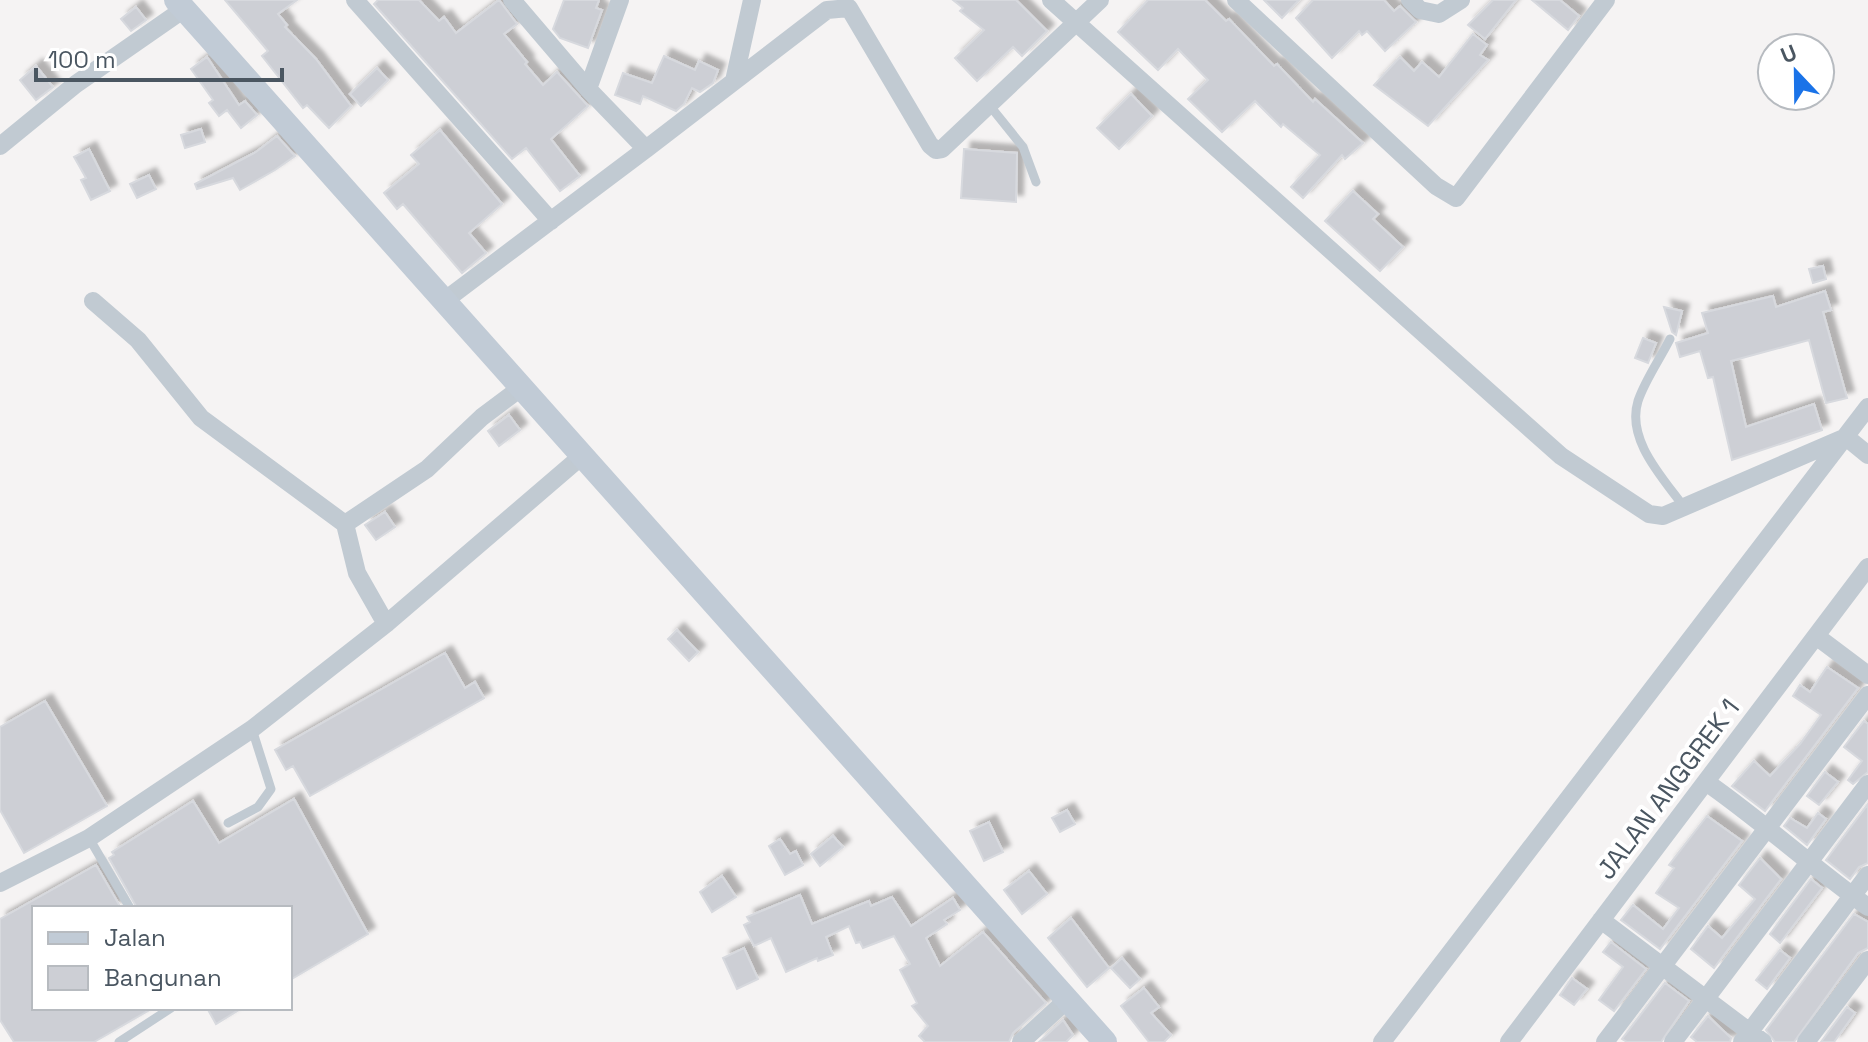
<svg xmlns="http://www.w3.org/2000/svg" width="1868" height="1042" font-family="'Space Grotesk',sans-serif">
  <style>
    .building { fill: #cdcfd5; stroke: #d7d9de; stroke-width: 2; filter: url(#shadow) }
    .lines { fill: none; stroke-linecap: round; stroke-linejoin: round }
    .lane { stroke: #c1cad2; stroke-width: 9 }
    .street { stroke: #c1cad2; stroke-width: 18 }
    .secondary { stroke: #c1cbd6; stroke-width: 24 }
    .labels { text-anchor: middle; stroke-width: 8; stroke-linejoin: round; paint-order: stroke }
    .street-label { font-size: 26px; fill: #4a5661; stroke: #fff }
  </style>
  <defs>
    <filter id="shadow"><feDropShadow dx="7" dy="-7" stdDeviation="2" flood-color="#0004"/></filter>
  </defs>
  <rect width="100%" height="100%" fill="#f5f3f3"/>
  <path class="building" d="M225,0H297L278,14L287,25L285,27L316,59L351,106L329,128L307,105L303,108L262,56L268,51Z
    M378,0H419L439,21L444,17L456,33L499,0L517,24L504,34L527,62L525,64L543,85L557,72L588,106L551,139L580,176L560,191L526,148L512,159L374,4Z
    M564,0H599L596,8L602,10L588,48L560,38L553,29Z
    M953,0H1016L1047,31L1022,56L1013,47L977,81L955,58L984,30L960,11L963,8Z
    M1148,0H1205L1226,21L1229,19L1274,66L1277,64L1313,102L1315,99L1363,143L1345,159L1342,155L1303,198L1291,187L1320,155L1283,124L1281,127L1255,101L1222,132L1188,99L1208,80L1178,49L1158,70L1118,32Z
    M1264,0H1299L1282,18Z
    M1313,0H1384L1394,11L1400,6L1416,22L1385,51L1367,31L1362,35L1359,31L1332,58L1296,18Z
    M1493,0H1516L1485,39L1468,25Z
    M1532,0H1560L1579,16L1568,30Z
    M136,7L146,20L131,31L121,19Z
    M1473,34L1487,45L1480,55L1488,60L1428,126L1374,85L1400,57L1414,71L1422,62L1439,77Z
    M664,56L695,70L699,61L718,70L713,83L700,92L692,88L684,104L676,111L643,96L640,104L615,95L623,73L652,83Z
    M207,57L239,105L245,101L257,115L241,128L227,110L219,116L209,103L213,100L191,69Z
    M36,66L53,87L36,100L20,80Z
    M377,68L388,80L361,106L350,94Z
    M1131,94L1152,116L1119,149L1097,128Z
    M201,129L205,142L185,148L181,135Z
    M440,130L502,204L469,233L486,253L462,273L403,204L397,209L384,193L419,164L411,155Z
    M277,136L295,156L275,170L240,190L233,178L197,189L195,184L256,152Z
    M89,149L110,191L91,200L81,180L86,178L74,157Z
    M964,149L1017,153L1016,202L961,198Z
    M149,175L156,189L137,198L130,184Z
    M1353,191L1378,214L1373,219L1403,247L1380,271L1325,221Z
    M1823,266L1826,279L1813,283L1809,269Z
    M1825,291L1831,310L1823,312L1847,398L1826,403L1809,340L1731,361L1746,427L1814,404L1822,430L1732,460L1713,377L1708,378L1700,351L1680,357L1676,343L1708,333L1702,313L1773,296L1776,307Z
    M1664,307L1682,311L1676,335L1672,332Z
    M1643,338L1656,343L1648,363L1635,358Z
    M509,415L520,430L499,446L488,431Z
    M385,512L395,527L376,540L365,525Z
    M677,630L698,652L689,661L668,639Z
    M445,653L465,688L475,682L484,698L310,796L293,766L286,770L275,750Z
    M1827,667L1858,688L1765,811L1732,786L1754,761L1770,776L1800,744L1821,715L1793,696L1800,685L1810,692Z
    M45,701L107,806L24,853L0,810V727Z
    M1864,721L1868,724V772L1853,784L1848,780L1862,761L1844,747Z
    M1825,772L1838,782L1819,805L1807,796Z
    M294,799L368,934L290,980V908H137L109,858L114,855L112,852L193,801L219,843Z
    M1868,804V863L1859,867L1850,879L1826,860Z
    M1067,810L1075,824L1060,832L1052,818Z
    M1818,813L1826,819L1807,845L1784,826L1790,818L1807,828Z
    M1707,816L1742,841L1660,949L1621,920L1633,905L1663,929L1679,908L1656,893L1674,868L1669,865Z
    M989,822L1003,852L984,861L970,831Z
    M833,836L843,847L820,866L811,854Z
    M780,839L790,854L796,851L803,865L785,875L769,846Z
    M1760,858L1781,879L1714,968L1691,949L1708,926L1722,938L1755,899L1739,885Z
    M96,865L121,908H34V1008H153L94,1042H14L0,1020V919Z
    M1029,871L1047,894L1022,914L1004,890Z
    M722,876L736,897L712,912L700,892Z
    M1811,879L1822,888L1780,943L1770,934Z
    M800,895L812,924L869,901L871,906L892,897L911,926L953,898L960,910L944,920L947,924L926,938L940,966L983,932L1046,1003L1013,1033L1009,1042H925L919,1036L928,1026L912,1006L917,1003L900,970L910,964L894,936L863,948L860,942L856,943L849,926L826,937L833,955L818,961L817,958L786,972L771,938L754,946L744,925L750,922L747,917Z
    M1854,914L1868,922V948L1858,953L1794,1042H1775L1766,1030Z
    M1071,918L1109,968L1087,987L1048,938Z
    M1611,942L1646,969L1614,1011L1599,1000L1623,967L1603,952Z
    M744,948L758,979L737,989L723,958Z
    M1780,950L1790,958L1767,989L1756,980Z
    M1122,958L1140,979L1130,988L1111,968Z
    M1572,978L1587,989L1574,1005L1560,995Z
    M1665,983L1689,1001L1661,1042H1627L1622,1039Z
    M1144,988L1159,1007L1151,1013L1171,1035L1164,1042H1149L1121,1006Z
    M1847,1007L1855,1013L1834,1042H1821Z
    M207,1008H242L216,1024Z
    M1708,1016L1731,1038L1730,1042H1697L1691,1037Z
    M1063,1020L1073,1035L1066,1042H1039Z"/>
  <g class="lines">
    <path class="lane" d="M990,106L1023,147L1036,182
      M1670,339C1660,359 1645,380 1638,401C1626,440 1663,478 1684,507
      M228,823L258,807L271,789L252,729
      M89,838L130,908
      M119,1042L171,1008"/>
    <path class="street" d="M355,0L551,221
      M512,0L588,89
      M1051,0L1507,408L1561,456L1649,514L1663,516L1684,507L1846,437L1868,455
      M1236,0L1436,186L1456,198L1606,0
      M1410,0L1420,10L1439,14L1461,0
      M734,81L752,0
      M0,146L76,84L184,9
      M646,149L827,10L849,8L930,145L936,150L942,149L1100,0
      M93,301L138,340L201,418L345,524L357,573L386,624
      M444,301L646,149L588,89L620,0
      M345,524L427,469L482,417L522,387
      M1816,636L1868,675
      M1706,782C1762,821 1812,867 1868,907
      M0,883L89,838L252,729L386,624L583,455
      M1601,920L1763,1042
      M1021,1042L1068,999
      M1382,1042L1868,407
      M1509,1042L1868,567
      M1605,1042L1868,695
      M1673,1042L1868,784
      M1742,1042L1868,875
      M1806,1042L1868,960"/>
    <path class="secondary" d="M176,0L1105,1042"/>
  </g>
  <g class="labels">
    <g class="street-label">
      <text transform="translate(1668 789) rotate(-53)" y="9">JALAN ANGGREK 1</text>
    </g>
  </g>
  <rect x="32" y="906" width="260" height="104" fill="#ffffff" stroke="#b7bbc0" stroke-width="2"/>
  <rect x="48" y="932" width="40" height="12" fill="#c1cbd6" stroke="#b7bbc0" stroke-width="2"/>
  <text x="104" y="946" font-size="24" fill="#4a5661">Jalan</text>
  <rect x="48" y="966" width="40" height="24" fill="#cdcfd5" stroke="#b7bbc0" stroke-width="2"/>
  <text x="104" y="986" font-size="24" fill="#4a5661">Bangunan</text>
  <g transform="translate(1796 72) rotate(338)"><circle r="38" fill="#ffffff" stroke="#b7bbc0" stroke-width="2"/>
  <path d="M0-6L14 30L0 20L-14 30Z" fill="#1a73e8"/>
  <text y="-12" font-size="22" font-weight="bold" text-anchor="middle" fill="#4a5661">U</text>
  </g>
  <path d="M36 68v12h246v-12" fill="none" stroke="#4a5661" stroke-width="4"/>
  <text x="48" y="68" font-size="24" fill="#4a5661" stroke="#ffffff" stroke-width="6" paint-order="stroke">100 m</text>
</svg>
